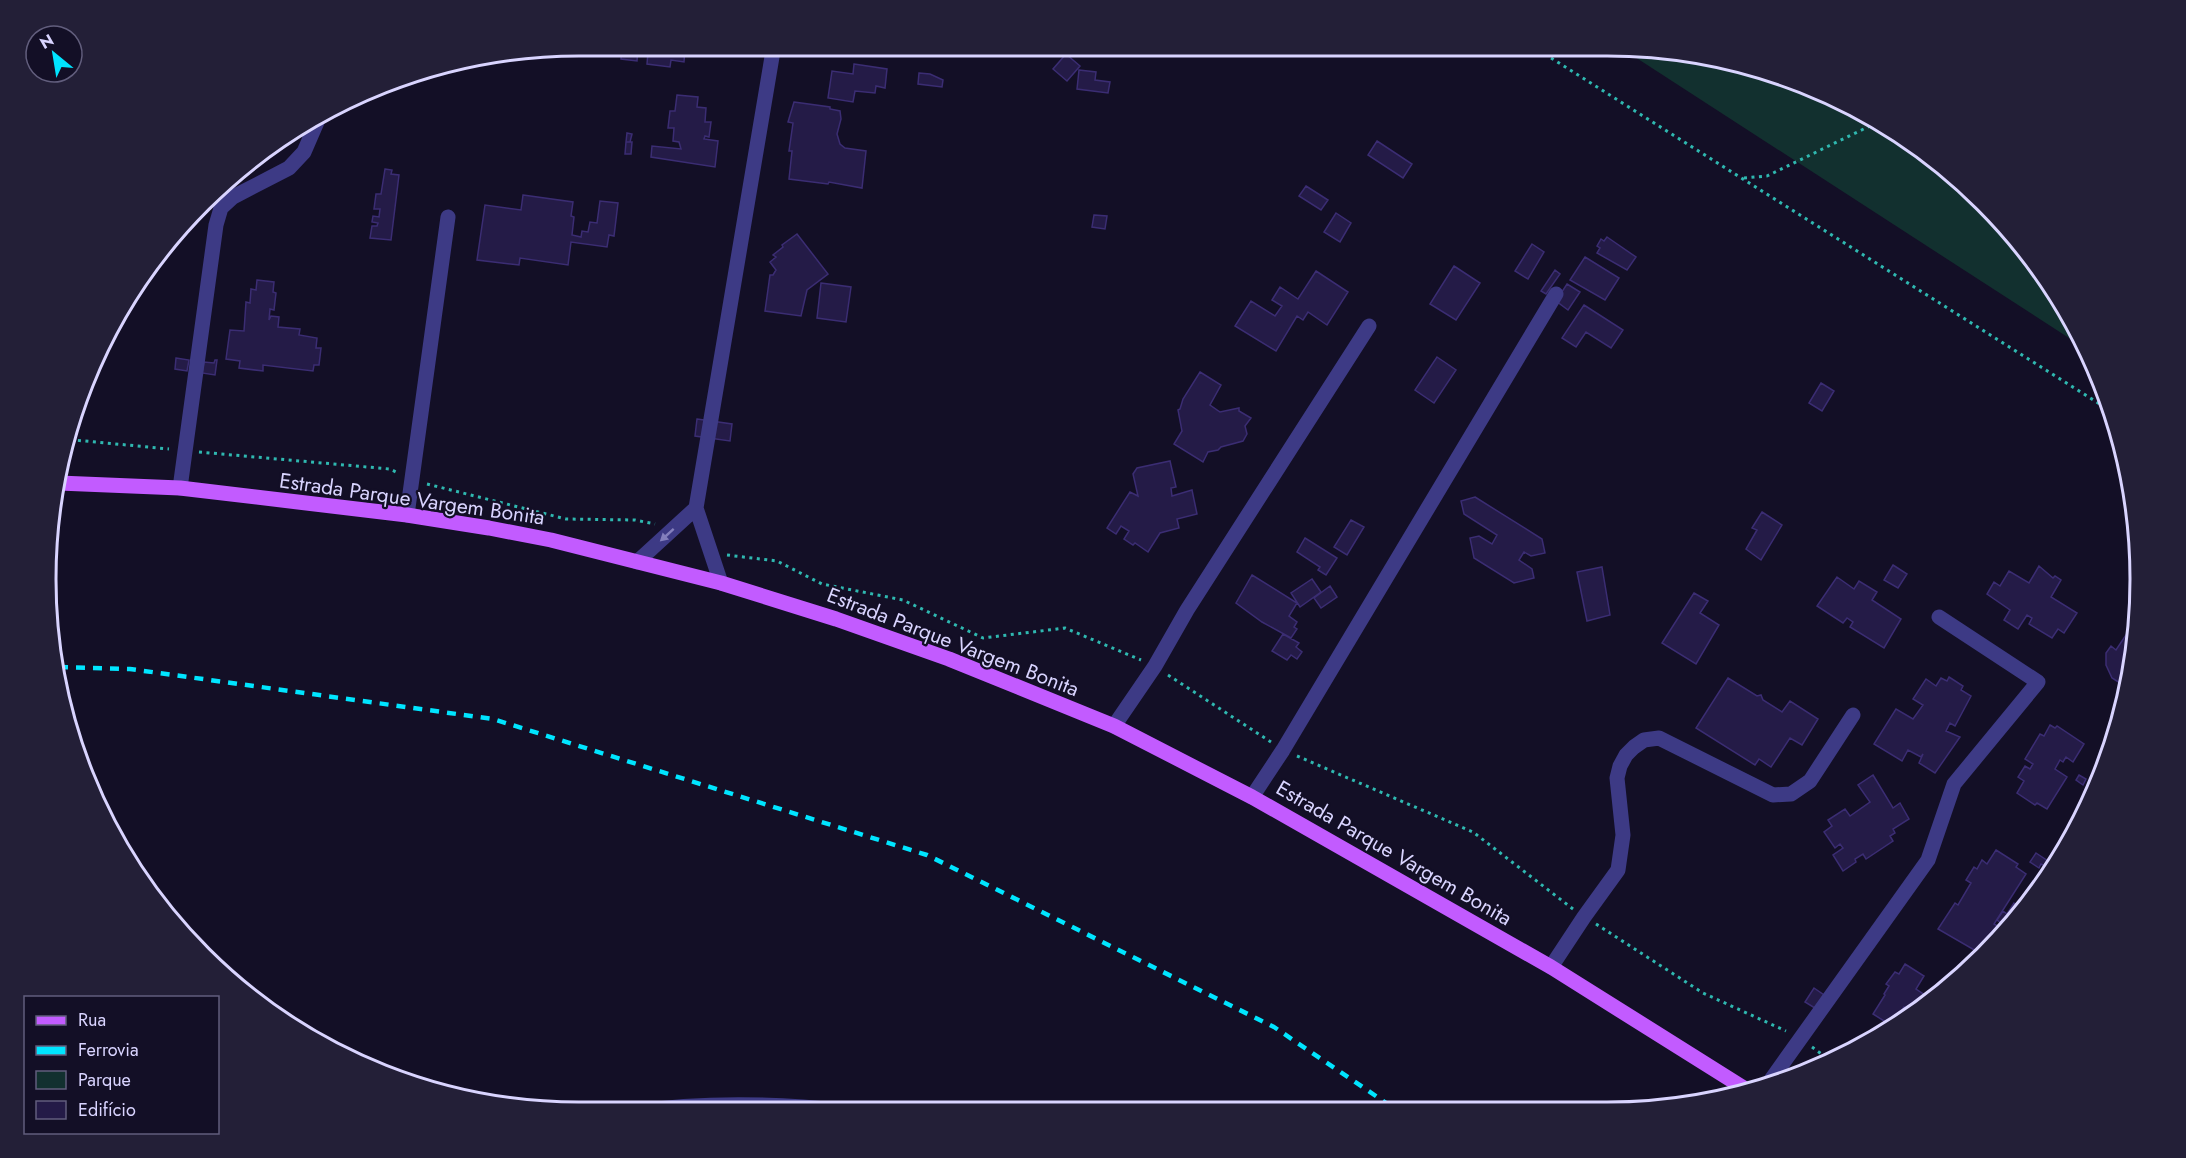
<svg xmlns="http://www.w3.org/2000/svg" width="2186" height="1158" font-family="Jost,sans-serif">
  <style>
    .green { fill: #12302f }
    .building { fill: #241b47; stroke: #3b2d73; stroke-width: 1.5 }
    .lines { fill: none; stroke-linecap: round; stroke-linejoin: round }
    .path { stroke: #2fb8b0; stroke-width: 3; stroke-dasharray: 3 4.5; stroke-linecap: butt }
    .minor { stroke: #3d3a85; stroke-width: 15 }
    .major { stroke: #c25bff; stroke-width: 15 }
    .rail { stroke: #00e5ff; stroke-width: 4.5; stroke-dasharray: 9 8; stroke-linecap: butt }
    .oneway { fill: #837fbc }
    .labels { text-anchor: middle; stroke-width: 4.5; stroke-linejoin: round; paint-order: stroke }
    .street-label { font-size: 21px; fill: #d9d4ff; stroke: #130f26 }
    .rim { fill: none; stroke: #d9d4ff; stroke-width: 3 }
  </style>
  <rect width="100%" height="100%" fill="#130f26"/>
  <path class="green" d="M1618,46H1642L1746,63L1843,100L1932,156L2009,227L2070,312L2086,349Z"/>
  <path class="building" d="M622,45L638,47L637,61L621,59Z
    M661,45L685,48L684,62L671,60L670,67L647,64L648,52L660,54Z
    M821,45H858L857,52L821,48Z
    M1191,46H1215L1211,56L1189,49Z
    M1066,54L1080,66L1067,81L1053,69Z
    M854,64L887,69L885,88L876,86L875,93L855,91L853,102L828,98L832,71L853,74Z
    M1079,70L1096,72L1095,80L1110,82L1108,93L1077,89Z
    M919,73L930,74L943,80L942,87L918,84Z
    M677,95L698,97L697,107L706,108L705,122H711L709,137L705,136L704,139L718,141L715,167L651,157L652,146L681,149L679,142L673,141L674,128H668L670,111H675Z
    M794,102L830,107V109L840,111L841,119L837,134L840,144L845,148L866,151L862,188L829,182L828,184L789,179L792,151H789L793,123L788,122Z
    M627,133L632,134L630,142H626Z
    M1377,141L1412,164L1403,178L1368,155Z
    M626,142H632L631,154H625Z
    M385,169L392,170L391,174L399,175L391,240L370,238L372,226H377L378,223L372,222L373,216L379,217L380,209H374L376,194H381Z
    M1306,186L1328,200L1321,210L1299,196Z
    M523,195L573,202L571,216L574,217L572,235L581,237L582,231L588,232L590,222L597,223L600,201L618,203L614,236L609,235L607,247L571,242L568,265L520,258L519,265L477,260L485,205L521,210Z
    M1336,213L1351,223L1340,242L1324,232Z
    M1094,215L1107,216L1105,229L1092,227Z
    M797,234L828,274L807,290L801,316L765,311L770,275H773L776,270L770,262L776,257L773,255L783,247L782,245Z
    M1607,237L1636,257L1627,270L1597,253L1600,248L1597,246L1601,239L1604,241Z
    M1532,244L1544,252L1528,279L1515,271Z
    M1585,257L1619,278L1605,300L1570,280Z
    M1454,266L1480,283L1456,320L1430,304Z
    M1555,270L1560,274L1546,294L1541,291Z
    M1316,271L1348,292L1327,325L1308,312L1303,320L1297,316L1276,351L1235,326L1251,301L1275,316L1282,306L1272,300L1280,287L1298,299Z
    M257,280L274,282L273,292L276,293L274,310L270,309L269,320L271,316L279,317L278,327L300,329L299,335L317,338L316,348H321L319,365H314L313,371L263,365V371L239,368L240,361L226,359L230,330L244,331L246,302L250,303L251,289L256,290Z
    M821,283L851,287L846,322L817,318Z
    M1567,284L1580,292L1568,310L1556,301Z
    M1584,305L1623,330L1611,348L1586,332L1576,347L1562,338Z
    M1437,357L1456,370L1434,403L1415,390Z
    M176,358L189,360L187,371L175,369Z
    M215,360H217L215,375L202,373L204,362L214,363Z
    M1200,372L1221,385L1210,405L1220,412L1239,408V411L1251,418L1245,426L1247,434L1243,441L1221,447L1218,450L1208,452L1203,462L1174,444L1182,431L1178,410L1180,409L1183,399Z
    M1821,383L1834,391L1822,411L1809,403Z
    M697,419L732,424L730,441L695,436Z
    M1170,461L1176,487L1171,488L1172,496L1192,490L1197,514L1177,519L1179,528L1160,533L1148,552L1135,543L1133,545L1124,539L1129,531L1121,526L1116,534L1107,528L1130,492L1138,496L1133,474L1137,468Z
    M1475,497L1542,539L1545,553L1531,556L1524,552L1519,560L1532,569L1534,578L1514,583L1474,558L1470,538L1479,536L1492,544L1497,535L1464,514L1461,501Z
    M1762,512L1782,525L1761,560L1746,549L1757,530L1752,528Z
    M1351,520L1364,527L1347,555L1334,547Z
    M1305,538L1337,558L1326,575L1318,570L1320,567L1297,552Z
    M1893,565L1907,574L1898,588L1884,580Z
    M2039,566L2053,578L2055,576L2061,580L2051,597L2077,613L2064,633L2058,629L2052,638L2029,624L2032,618L2027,615L2018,629L2004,620L2010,610L1987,594L1994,582L2000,586L2009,571L2029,583Z
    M1602,567L1610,615L1587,621L1577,572Z
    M1252,575L1297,603L1289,616L1297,622L1294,627L1297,629L1291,638L1262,622L1236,603Z
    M1837,577L1854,589L1859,581L1877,592L1872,600L1901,619L1884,648L1850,627L1853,622L1847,618L1843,623L1817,606Z
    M1312,579L1321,592L1300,607L1291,593Z
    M1330,586L1337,597L1321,608L1314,598Z
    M1694,593L1708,601L1700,613L1719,625L1696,664L1662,643Z
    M2128,632L2136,637L2128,688L2112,678L2106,665V653L2111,646L2116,650Z
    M1283,634L1299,643L1296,647L1302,652L1297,659L1291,655L1287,660L1272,651Z
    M1949,677L1963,686L1961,690L1971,696L1955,726L1950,723L1946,731L1960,737L1935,773L1919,763L1923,754L1921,757L1908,750L1902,761L1874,744L1896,709L1913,719L1923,705L1913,699L1926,679L1936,686L1941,678L1947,681Z
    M1728,678L1757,696L1761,695L1763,700L1782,712L1790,701L1818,719L1802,745L1790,738L1771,767L1759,759L1755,765L1696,728Z
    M2050,725L2055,728L2057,726L2084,744L2073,762L2066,757L2063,762L2060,760L2055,769L2067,777L2047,809L2037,803L2035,805L2017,793L2024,781L2018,777L2025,766L2030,769L2033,764L2025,759L2040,734L2044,736Z
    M1873,775L1893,808L1900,803L1909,819L1893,829L1895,833L1890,836L1893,841L1866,859L1863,854L1855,859L1856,862L1843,871L1833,855L1843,848L1840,844L1835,848L1824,832L1832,826L1828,820L1845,809L1850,816L1870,802L1858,785Z
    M2079,775L2086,779L2083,785L2076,780Z
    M1996,850L2018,864L2016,867L2026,874L1994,924L1999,927L1985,948L1980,945L1976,951L1938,929L1955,903L1958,905L1971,883L1966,880L1974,867L1977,869L1982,860L1987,864Z
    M2036,853L2048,861L2045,866L2041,864L2039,868L2030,862Z
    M2014,903L2023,909L2010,929L1997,920L2003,911L2007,914Z
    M1905,964L1924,976L1916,989L1934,1001L1914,1013L1904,1007L1892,1026L1873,1014L1885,995L1884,994L1889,986L1886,984L1895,972L1899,974Z
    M1814,988L1827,997L1818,1010L1805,1002Z"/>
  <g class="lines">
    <path class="path" d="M1532,46L2114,413
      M1744,178L1767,176L1878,122
      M63,441L74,440L169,449
      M199,452L390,469L398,473
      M427,484L566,519L635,520L655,524
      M727,555L777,561L822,584L903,600L983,638L1065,628L1141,660
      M1168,675L1271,742
      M1297,756L1473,832L1573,909
      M1596,924L1703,993L1786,1031
      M1812,1047L1831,1061"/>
    <path class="minor" d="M180,488L216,225L221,208L233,197L289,168L304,152L317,122
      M407,515L448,217
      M637,562L696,508
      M721,583L696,508L774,45
      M1114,726L1155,666L1187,610L1369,326
      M1252,797L1283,750L1556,294
      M1551,967L1584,917L1618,870L1623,835L1617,778L1620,766L1626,755L1634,747L1644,740L1659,738L1773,795L1791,794L1810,781L1853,715
      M1768,1084L1928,860L1954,784L2038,682L1939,617
      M634,1112C699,1102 778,1103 843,1111"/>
    <path class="major" d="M59,483L180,488L407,515L489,528L551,540L721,583L836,619L949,659L1114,726L1252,797L1551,967L1747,1090"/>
    <path class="rail" d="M59,667L130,669L493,719L927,855L1274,1027L1395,1109"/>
  </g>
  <defs><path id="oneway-solid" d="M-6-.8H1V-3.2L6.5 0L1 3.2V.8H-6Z" transform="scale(1.5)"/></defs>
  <use class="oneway" href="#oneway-solid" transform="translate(667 535) rotate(138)"/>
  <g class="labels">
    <g class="street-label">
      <text transform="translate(412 499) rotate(8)" y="7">Estrada Parque Vargem Bonita</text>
      <text transform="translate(953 642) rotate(21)" y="7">Estrada Parque Vargem Bonita</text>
      <text transform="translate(1394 853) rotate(30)" y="7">Estrada Parque Vargem Bonita</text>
    </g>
  </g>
  <path d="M0 0H2186V1158H0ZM579 56H1607A523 523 0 0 1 2130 579V579A523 523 0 0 1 1607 1102H579A523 523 0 0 1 56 579V579A523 523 0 0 1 579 56Z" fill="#231f37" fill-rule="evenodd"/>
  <path class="rim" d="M579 56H1607A523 523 0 0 1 2130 579V579A523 523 0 0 1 1607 1102H579A523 523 0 0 1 56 579V579A523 523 0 0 1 579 56Z"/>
  <rect x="24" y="996" width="195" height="138" fill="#130f26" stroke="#625e7d" stroke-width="1.5"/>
  <rect x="36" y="1016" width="30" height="9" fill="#c25bff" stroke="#625e7d" stroke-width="1.5"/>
  <text x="78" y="1026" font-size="18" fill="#d9d4ff">Rua</text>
  <rect x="36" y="1046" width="30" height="9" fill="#00e5ff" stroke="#625e7d" stroke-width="1.5"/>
  <text x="78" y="1056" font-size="18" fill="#d9d4ff">Ferrovia</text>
  <rect x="36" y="1071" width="30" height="18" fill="#12302f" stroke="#625e7d" stroke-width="1.5"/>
  <text x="78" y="1086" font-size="18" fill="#d9d4ff">Parque</text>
  <rect x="36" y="1101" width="30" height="18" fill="#241b47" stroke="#625e7d" stroke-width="1.5"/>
  <text x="78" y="1116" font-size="18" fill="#d9d4ff">Edifício</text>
  <g transform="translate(54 54) rotate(330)"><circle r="28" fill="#130f26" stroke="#625e7d" stroke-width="1.5"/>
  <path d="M0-4.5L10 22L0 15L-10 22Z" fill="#00e5ff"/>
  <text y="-9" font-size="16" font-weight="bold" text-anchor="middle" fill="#d9d4ff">N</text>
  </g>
</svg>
